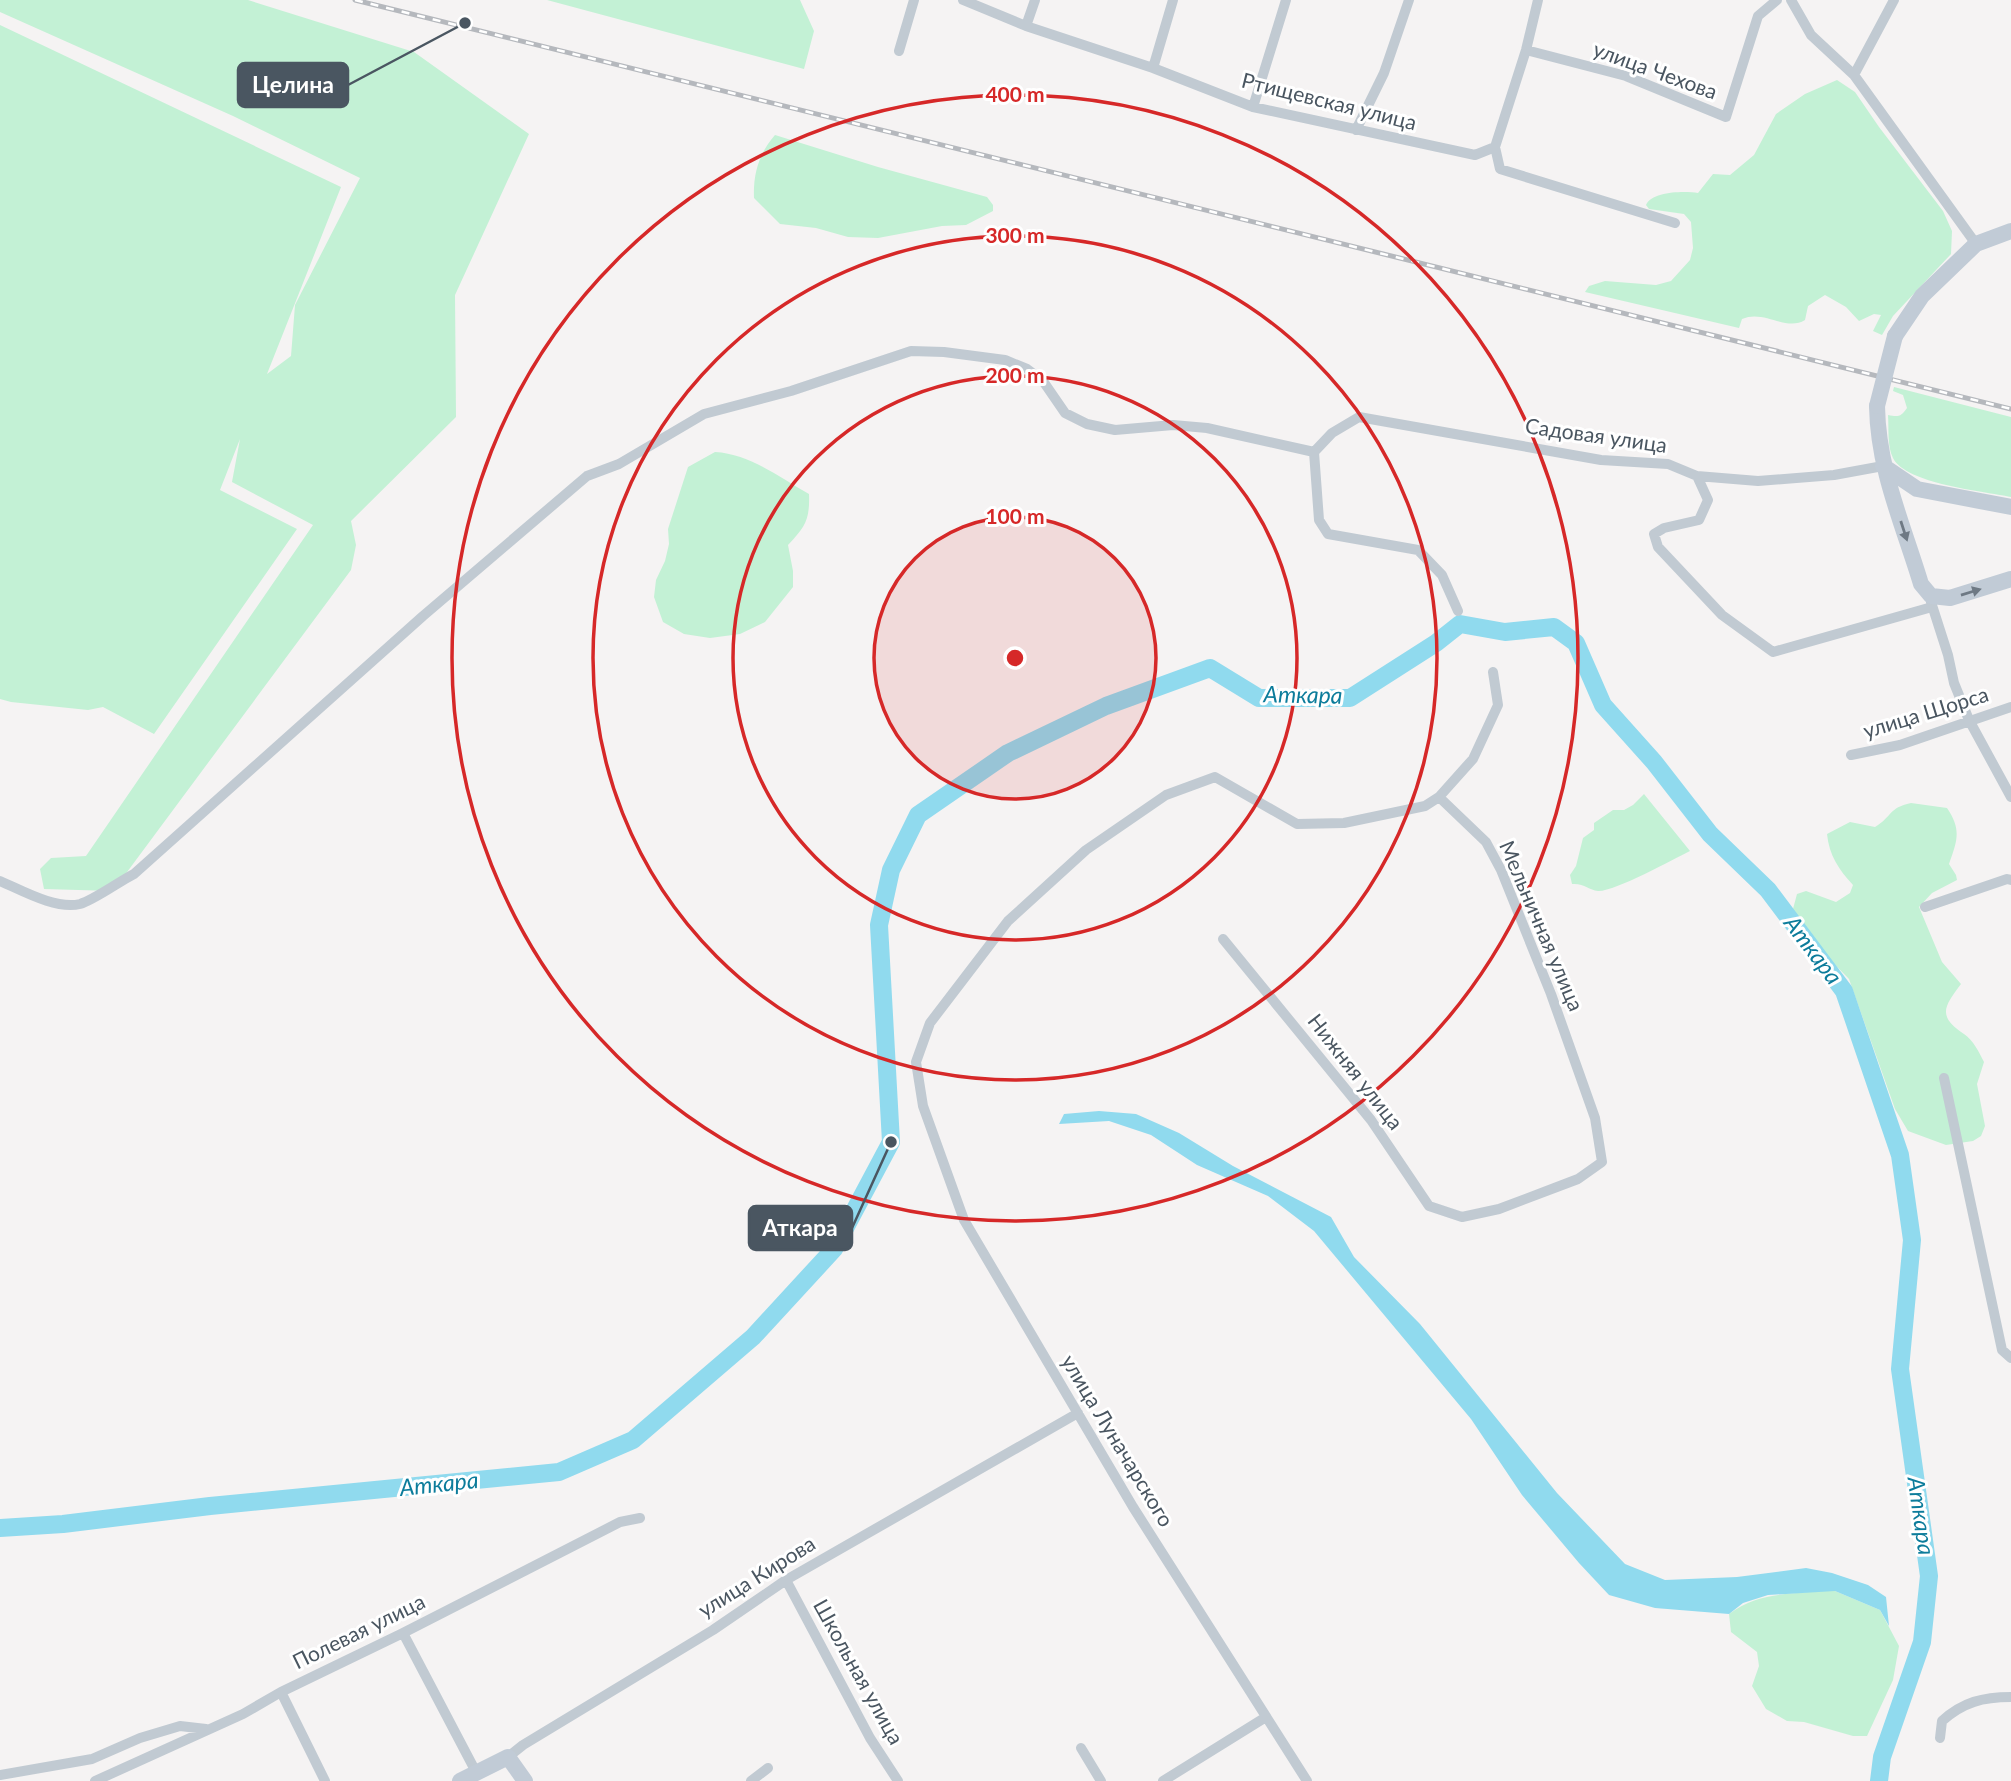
<svg xmlns="http://www.w3.org/2000/svg" width="2011" height="1781" font-family="Lato,sans-serif">
  <style>
    .green { fill: #c3f1d5 }
    .water { fill: #90daee }
    .lines { fill: none; stroke-linecap: round; stroke-linejoin: round }
    .river { stroke: #90daee; stroke-width: 18 }
    .street { stroke: #c1cad2; stroke-width: 10 }
    .secondary { stroke: #c1cbd6; stroke-width: 16 }
    .rail-casing { stroke: #b5b8bd; stroke-width: 5 }
    .rail { stroke: #fff; stroke-width: 2.5; stroke-dasharray: 8; stroke-linecap: butt }
    .secondary-bridge { stroke: #c1cbd6; stroke-width: 16 }
    .oneway { fill: #6e7984 }
    .ring { fill: none; stroke: #d62828; stroke-width: 3.5 }
    .labels { text-anchor: middle; stroke-width: 6; stroke-linejoin: round; paint-order: stroke }
    .street-label { font-size: 21px; fill: #4a5661; stroke: #fff }
    .water-label { font-size: 23px; font-style: italic; fill: #0c7c9b; stroke: #fff }
    .centre { fill: #d62828; stroke: #fff; stroke-width: 3.5 }
    .ring-label { font-size: 21px; text-anchor: middle; font-weight: bold; fill: #d62828; stroke: #fff; stroke-width: 6; stroke-linejoin: round; paint-order: stroke }
    .leader { fill: none; stroke: #4a5661; stroke-width: 2.5 }
    .callout-dot { fill: #4a5661; stroke: #fff; stroke-width: 2.5 }
    .callout { fill: #4a5661; stroke: #4a5661; stroke-width: 2.5 }
    .callout-label { font-size: 23px; text-anchor: middle; font-weight: bold; fill: #fff }
  </style>
  <rect width="100%" height="100%" fill="#f5f3f3"/>
  <path class="green" d="M0,0H248L414,52L529,134L455,295L456,417L351,521L356,545L351,570L113,891L44,889L40,869L51,858L86,856L313,525L232,482L240,439L220,490L297,529L154,734L103,707L88,710L11,702L0,699V25L341,187L267,374L291,356L295,305L360,178L233,116L0,12Z
    M547,0H800L814,31L804,69Z
    M1837,80L1855,92L1879,127L1943,211L1952,231L1951,254L1893,316L1882,335L1873,331L1881,315L1874,314L1859,321L1846,307L1825,295L1808,306L1805,320C1786,332 1764,309 1742,319L1739,328L1585,292L1589,286L1605,281L1656,285L1671,281L1690,260L1693,248L1691,222L1684,214L1649,209L1646,205C1652,191 1685,191 1698,193L1713,174L1730,175L1754,155L1776,114L1805,94Z
    M775,135L878,167L987,197L993,205V211L966,225L942,226L878,238L848,237L816,228L780,224L754,198C753,174 759,153 775,135Z
    M1894,387L2011,417V497C1983,491 1906,484 1893,458C1887,446 1889,429 1888,415C1898,417 1901,417 1907,408L1903,395L1893,391Z
    M715,452C750,454 779,477 809,494C810,520 805,527 788,545L793,571V587L765,622L740,634L710,638L684,634L663,622L654,597L656,580L665,561L669,544L668,529L688,467Z
    M1644,794L1690,851C1674,859 1614,892 1598,891C1589,890 1584,883 1572,884L1570,875L1576,866L1583,838L1594,830V823L1613,810H1624L1633,805Z
    M1911,803L1947,808C1962,830 1957,841 1949,864L1956,875L1957,880L1932,893L1919,907L1942,962L1961,984C1944,1007 1937,1016 1964,1034C1973,1040 1979,1052 1984,1062L1977,1084L1985,1126L1981,1136L1973,1141L1946,1145L1908,1131L1895,1109L1849,979L1806,935L1793,909L1797,894L1806,891L1836,902L1850,893L1853,885C1839,870 1829,855 1827,834L1850,822L1875,827C1893,816 1888,808 1911,803Z
    M1816,1591H1835L1880,1610L1899,1646L1893,1680L1867,1736H1853L1804,1722L1787,1721L1766,1709L1752,1686L1759,1666L1757,1652L1731,1632L1729,1614C1757,1593 1783,1595 1816,1591Z"/>
  <path class="water" d="M1099,1111L1136,1114L1179,1133L1233,1166L1331,1217L1354,1257L1420,1324L1557,1493L1625,1564L1665,1580L1737,1577L1806,1568L1832,1573L1868,1585L1886,1597L1889,1626L1880,1610L1835,1591L1768,1595L1743,1603L1729,1614L1655,1608L1609,1595L1579,1563L1522,1495L1471,1419L1314,1231L1268,1196L1197,1165L1151,1135L1109,1121L1059,1124L1064,1114Z"/>
  <g class="lines">
    <path class="river" d="M0,1528L63,1524L210,1506L559,1472L633,1440L753,1337L834,1249L891,1142L879,925L891,870L918,815L1008,753L1106,706L1210,668L1259,698H1350L1436,643L1460,624L1505,632L1554,627L1576,643L1603,705L1654,762L1710,834L1768,890L1844,991L1900,1155L1912,1240L1900,1369L1929,1576L1922,1642L1882,1757L1879,1781"/>
    <path class="street" d="M963,0L1026,26L1153,68L1253,107L1475,155L1495,147L1500,169L1675,223
      M1791,0L1811,35L1854,75L1976,244
      M1026,26L1035,0
      M1526,50L1626,76L1726,117L1758,16L1777,0
      M899,51L914,0
      M1153,68L1173,0
      M1854,75L1894,0
      M1253,107L1286,0
      M1356,130L1384,73L1409,0
      M1495,147L1526,50L1538,0
      M1314,452L1332,433L1359,417L1601,460L1668,464L1697,476L1758,481L1834,475L1883,466
      M1314,452L1319,520L1328,534L1418,550L1442,575L1458,611
      M1697,476L1708,500L1699,520L1664,528L1654,534L1658,547L1722,615L1773,652L1932,607
      M1931,602L1948,655L1954,683L1969,720L2011,797
      M1851,755L1900,745L2011,707
      M0,881C21,890 56,910 80,904C94,900 120,881 134,874L423,616L587,476L619,464L704,414L791,391L911,351L944,352L1005,360L1027,369L1043,381L1065,413L1087,424L1115,430L1173,425L1207,428L1314,452
      M1925,907L2007,879L2011,880
      M1223,939L1371,1120L1429,1206L1462,1217L1499,1209L1578,1179L1602,1162L1595,1118L1551,994L1501,870L1486,842L1439,797
      M1944,1078L2002,1350L2011,1358
      M786,1580L870,1738L898,1781
      M403,1633L476,1772
      M281,1692L325,1781
      M1940,1738L1942,1721C1963,1702 1983,1697 2011,1697
      M1081,1748L1101,1781
      M508,1757L523,1745L713,1630L786,1580L1078,1413
      M0,1775L92,1759L140,1738L180,1726L206,1729
      M95,1781L243,1714L281,1692L403,1633L620,1522L640,1518
      M751,1781L768,1768
      M1163,1781L1266,1717
      M1307,1781L1133,1507L964,1220L923,1106L916,1062L930,1023L1008,921L1086,850L1166,795L1215,777L1297,824L1344,823L1425,806L1439,797L1473,759L1498,705L1493,672"/>
    <path class="secondary" d="M1895,336L1922,296L1976,244L2011,231
      M1877,406C1878,470 1903,524 1921,584L1931,596L1950,598L2011,579
      M1883,466L1917,489L2011,507
      M460,1781L508,1757L525,1781"/>
    <defs>
      <path id="rail" d="M355,0L2011,409"/>
    </defs>
    <use href="#rail" class="rail-casing"/>
    <use href="#rail" class="rail"/>
    <path class="secondary-bridge" d="M1877,406L1895,336"/>
  </g>
  <defs><path id="oneway-solid" d="M-6-.8H1V-3.2L6.5 0L1 3.2V.8H-6Z" transform="scale(1.75)"/></defs>
  <g class="oneway">
    <use href="#oneway-solid" transform="translate(1904 531) rotate(72)"/>
    <use href="#oneway-solid" transform="translate(1971 592) rotate(-17)"/>
  </g>
  <circle cx="1015" cy="658" r="141" fill="#d62828" fill-opacity=".12"/>
  <g class="ring">
    <circle cx="1015" cy="658" r="141"/>
    <circle cx="1015" cy="658" r="282"/>
    <circle cx="1015" cy="658" r="422"/>
    <circle cx="1015" cy="658" r="563"/>
  </g>
  <g class="labels">
    <g class="street-label">
      <text transform="translate(1655 71) rotate(20)" y="7">улица Чехова</text>
      <text transform="translate(1329 102) rotate(14)" y="7">Ртищевская улица</text>
      <text transform="translate(1596 436) rotate(8)" y="7">Садовая улица</text>
      <text transform="translate(1926 713) rotate(-17)" y="7">улица Щорса</text>
      <text transform="translate(1541 926) rotate(67)" y="7">Мельничная улица</text>
      <text transform="translate(1355 1072) rotate(52)" y="7">Нижняя улица</text>
      <text transform="translate(1117 1441) rotate(59)" y="7">улица Луначарского</text>
      <text transform="translate(757 1577) rotate(-32)" y="7">улица Кирова</text>
      <text transform="translate(359 1632) rotate(-26)" y="7">Полевая улица</text>
      <text transform="translate(858 1672) rotate(61)" y="7">Школьная улица</text>
    </g>
    <g class="water-label">
      <text transform="translate(1303 695) rotate(1)" y="8">Аткара</text>
      <text transform="translate(1813 950) rotate(53)" y="8">Аткара</text>
      <text transform="translate(439 1484) rotate(-6)" y="8">Аткара</text>
      <text transform="translate(1921 1516) rotate(82)" y="8">Аткара</text>
    </g>
  </g>
  <circle cx="1015" cy="658" r="10" class="centre"/>
  <g class="ring-label">
    <text x="1015" y="102">400 m</text>
    <text x="1015" y="243">300 m</text>
    <text x="1015" y="383">200 m</text>
    <text x="1015" y="524">100 m</text>
  </g>
  <path class="leader" d="M465 23L348 85M891 1142L852 1228"/>
  <g class="callout-dot">
    <circle cx="465" cy="23" r="7"/>
    <circle cx="891" cy="1142" r="7"/>
  </g>
  <g class="callout">
    <rect x="238" y="63" width="110" height="44" rx="7"/>
    <rect x="749" y="1206" width="103" height="44" rx="7"/>
  </g>
  <g class="callout-label">
    <text x="293" y="93">Целина</text>
    <text x="800" y="1236">Аткара</text>
  </g>
</svg>
